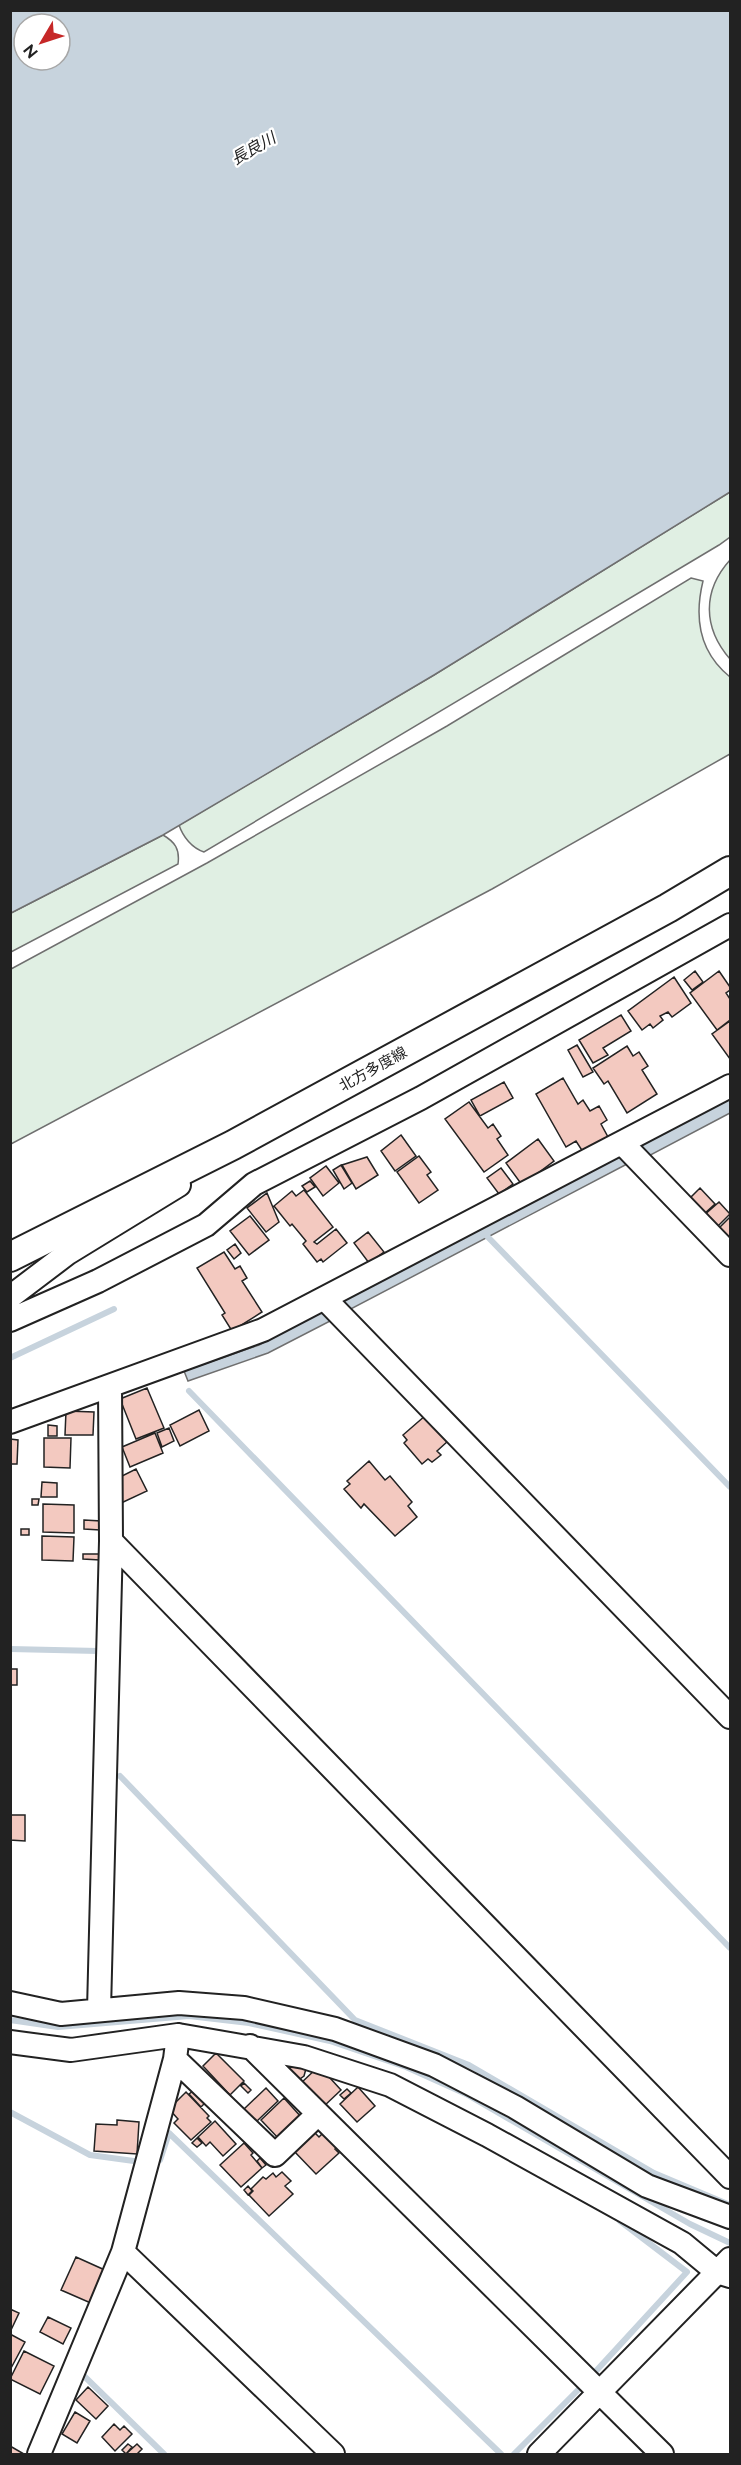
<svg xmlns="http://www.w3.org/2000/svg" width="741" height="2465" font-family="Raleway,'Noto Sans JP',sans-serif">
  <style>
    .green { fill: #e0efe3; stroke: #6f6f6f; stroke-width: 1.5 }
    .water { fill: #c7d3dd; stroke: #6f6f6f; stroke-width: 1.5; fill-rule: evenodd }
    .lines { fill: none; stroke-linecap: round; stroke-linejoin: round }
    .stream { stroke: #c7d3dd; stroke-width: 6 }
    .building { fill: #f3c9c0; stroke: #222; stroke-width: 1.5 }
    .minor-casing { stroke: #222; stroke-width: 26 }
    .major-casing { stroke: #222; stroke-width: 32 }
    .minor { stroke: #fff; stroke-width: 22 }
    .major { stroke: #fff; stroke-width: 28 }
    .labels { text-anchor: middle; stroke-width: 4.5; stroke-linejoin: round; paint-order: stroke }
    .street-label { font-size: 15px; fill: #222; stroke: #fff }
    .water-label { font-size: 16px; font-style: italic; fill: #222; stroke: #fff }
  </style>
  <rect width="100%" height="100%" fill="#fff"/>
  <path class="green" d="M730,492V537L719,545L204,852C192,848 183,837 179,825L434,675Z
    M730,560V659C703,628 702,591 730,560Z
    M691,578L703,581C694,618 699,652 730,677V754L492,889L11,1144V969L207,863L447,726Z
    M163,835C175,842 180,849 178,864L11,952V913Z"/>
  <path class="water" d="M11,10L730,11V492L434,675L163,835L11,913ZM24,24H60V60H24Z
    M730,1096V1113L643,1159L639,1145Z
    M621,1154L629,1163L347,1311L343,1300Z
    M326,1310L334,1319L268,1353L188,1381L184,1371L259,1345Z"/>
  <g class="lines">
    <path class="stream" d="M484,1233L730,1487
      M10,1358L114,1309
      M189,1391L730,1948
      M10,1649L98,1651V1656
      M120,1776L355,2020L469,2065L654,2173L730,2205
      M10,2020L58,2027L189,2016L249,2023L330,2041L406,2067L466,2094L690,2224L730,2243
      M10,2112L90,2155L141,2162
      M157,2161L160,2160L169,2133L501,2454
      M596,2371L687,2272L620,2221
      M82,2374L164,2454
      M514,2454L583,2385"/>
  </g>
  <path class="building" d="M695,971L703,982L692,990L684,980Z
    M719,971L730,987V990L726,993L730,999V1020L717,1030L690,993Z
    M674,977L691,1003L672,1017L668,1012L660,1016L663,1020L653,1028L650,1024L642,1030L628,1011Z
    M621,1015L631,1031L603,1048L608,1055L593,1063L579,1040Z
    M730,1021V1059L712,1034Z
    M577,1045L593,1072L583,1077L568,1050Z
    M627,1046L633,1056L639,1052L648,1066L642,1070L657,1094L627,1113L608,1081L604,1084L593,1068Z
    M563,1078L578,1104L583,1100L590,1111L599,1106L607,1120L601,1124L608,1137L583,1152L576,1141L566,1147L536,1094Z
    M504,1082L513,1098L480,1116L471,1100Z
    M469,1102L488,1128L493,1124L501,1136L497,1139L508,1155L484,1172L445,1119Z
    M401,1135L416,1156L395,1171L381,1151Z
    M538,1139L554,1161L522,1185L506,1163Z
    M419,1156L431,1172L427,1175L438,1190L419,1203L397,1172Z
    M367,1157L378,1175L356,1189L342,1165Z
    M341,1165L352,1183L344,1189L333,1170Z
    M326,1166L339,1183L323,1196L310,1178Z
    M501,1168L513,1184L499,1194L487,1178Z
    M310,1181L315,1187L307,1192L302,1186Z
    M700,1188L715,1204L704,1214L689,1199Z
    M304,1190L333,1227L314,1242L317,1244L336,1229L347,1243L323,1262L321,1259L317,1262L303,1244L306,1241L292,1224L290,1226L274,1206L292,1191L296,1196Z
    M267,1193L279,1222L266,1232L247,1208Z
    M719,1202L730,1214L714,1230L702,1217Z
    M250,1216L269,1240L249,1255L230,1231Z
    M730,1217V1241L718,1229Z
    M368,1232L384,1252L369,1263L354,1243Z
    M235,1244L241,1253L234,1259L227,1250Z
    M224,1252L235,1269L240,1266L247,1278L242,1281L262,1312L232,1331L222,1315L225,1313L197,1268Z
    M147,1388L164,1428L136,1439L120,1399Z
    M199,1410L209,1431L180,1446L170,1425Z
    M66,1411L94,1412L93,1435H65Z
    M426,1415L448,1441L437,1451L441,1455L432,1462L428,1459L422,1464L404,1443L407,1440L403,1435Z
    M48,1425L57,1426V1436H48Z
    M169,1428L174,1441L162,1447L157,1433Z
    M155,1433L163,1453L130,1467L122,1447Z
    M44,1438H71L70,1468L44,1467Z
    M10,1439L18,1440L17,1464H10Z
    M369,1461L385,1480L390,1476L412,1502L408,1506L417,1517L395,1536L364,1504L361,1508L344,1489L350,1484L347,1481Z
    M136,1469L147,1491L119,1504L120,1477Z
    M42,1482L57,1483V1497H41Z
    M32,1499H39L38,1505H32Z
    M43,1504L74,1505V1533L43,1532Z
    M84,1520L101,1521L100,1530L84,1529Z
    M21,1529H29V1535H21Z
    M42,1536L74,1537L73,1561L42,1560Z
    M83,1554H101L100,1560L83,1559Z
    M10,1669H17V1685H10Z
    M10,1815H25V1841L10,1840Z
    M216,2053L244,2081L230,2095L203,2066Z
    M293,2059L307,2065L304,2076L297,2081L286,2069Z
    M319,2066L341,2090L322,2108L300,2084Z
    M244,2083L251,2090L248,2093L241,2086Z
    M358,2087L375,2106L357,2122L340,2104Z
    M197,2088L208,2100L201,2107L189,2094Z
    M266,2088L278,2101L256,2122L244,2109Z
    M347,2089L351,2093L344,2099L340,2095Z
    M186,2092L209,2116L207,2118L211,2122L191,2140L174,2123L178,2119L169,2109Z
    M284,2098L302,2118L279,2139L261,2120Z
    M117,2120L139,2122L137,2154L94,2151L96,2124L117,2125Z
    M215,2121L236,2144L223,2156L210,2142L206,2146L198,2137Z
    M326,2130L340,2145L335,2149L339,2153L316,2174L293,2150L313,2131L319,2137Z
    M197,2138L202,2143L197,2147L192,2143Z
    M244,2143L253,2153L251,2155L262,2168L241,2187L220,2165Z
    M260,2158L266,2165L262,2168L257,2161Z
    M282,2172L291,2181L285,2186L293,2194L269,2216L249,2195L253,2191L251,2189L263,2177L266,2179L273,2173L276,2177Z
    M248,2186L252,2191L248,2195L244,2190Z
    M76,2257L107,2271L93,2304L61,2290Z
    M10,2309L19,2313L11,2330L10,2329Z
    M48,2317L71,2328L63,2344L40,2332Z
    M10,2334L25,2342L10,2370Z
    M24,2351L54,2366L40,2394L10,2379Z
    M88,2387L108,2406L96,2419L76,2400Z
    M75,2412L90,2421L77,2443L62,2434Z
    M114,2424L120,2430L124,2426L132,2434L115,2451L102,2437Z
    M128,2444L132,2447L126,2454L122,2450Z
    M137,2444L142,2449L137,2454H126Z
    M10,2446L24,2454H10Z"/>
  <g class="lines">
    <defs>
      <path id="minor" d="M622,1143L730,1255
        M10,1297L68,1253L179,1185
        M325,1299L730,1717
        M10,1320L98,1281L206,1225L254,1184L421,1098L730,925
        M10,1422L263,1330L730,1086
        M111,1541L730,2177
        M10,2003L61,2014L179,2003L244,2008L335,2029L434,2065L515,2107L647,2186L730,2217
        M99,2010L111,1541L110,1387
        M10,2042L71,2050L178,2035L304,2057L390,2085L487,2135L682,2243L717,2272L730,2276
        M250,2046L662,2454
        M175,2059L275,2155L318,2114
        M123,2252L333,2454
        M39,2454L123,2252L175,2059L178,2035
        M539,2454L730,2259"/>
      <path id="major" d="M10,1257L233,1145L668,908L730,871"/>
    </defs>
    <use href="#minor" class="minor-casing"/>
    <use href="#major" class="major-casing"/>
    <use href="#minor" class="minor"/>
    <use href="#major" class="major"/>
  </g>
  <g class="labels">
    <g class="street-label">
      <text transform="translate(373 1069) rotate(-29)" y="5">北方多度線</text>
    </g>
    <g class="water-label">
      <text transform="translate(253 148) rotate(-30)" y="6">長良川</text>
    </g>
  </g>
  <rect width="741" height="2465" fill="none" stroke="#222222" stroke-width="24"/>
  <g transform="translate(42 42) rotate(231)"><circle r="28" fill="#ffffff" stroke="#a7a7a7" stroke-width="1.5"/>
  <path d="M0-4.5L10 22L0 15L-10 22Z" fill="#c62828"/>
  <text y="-9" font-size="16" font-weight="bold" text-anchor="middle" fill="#222222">N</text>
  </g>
</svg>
